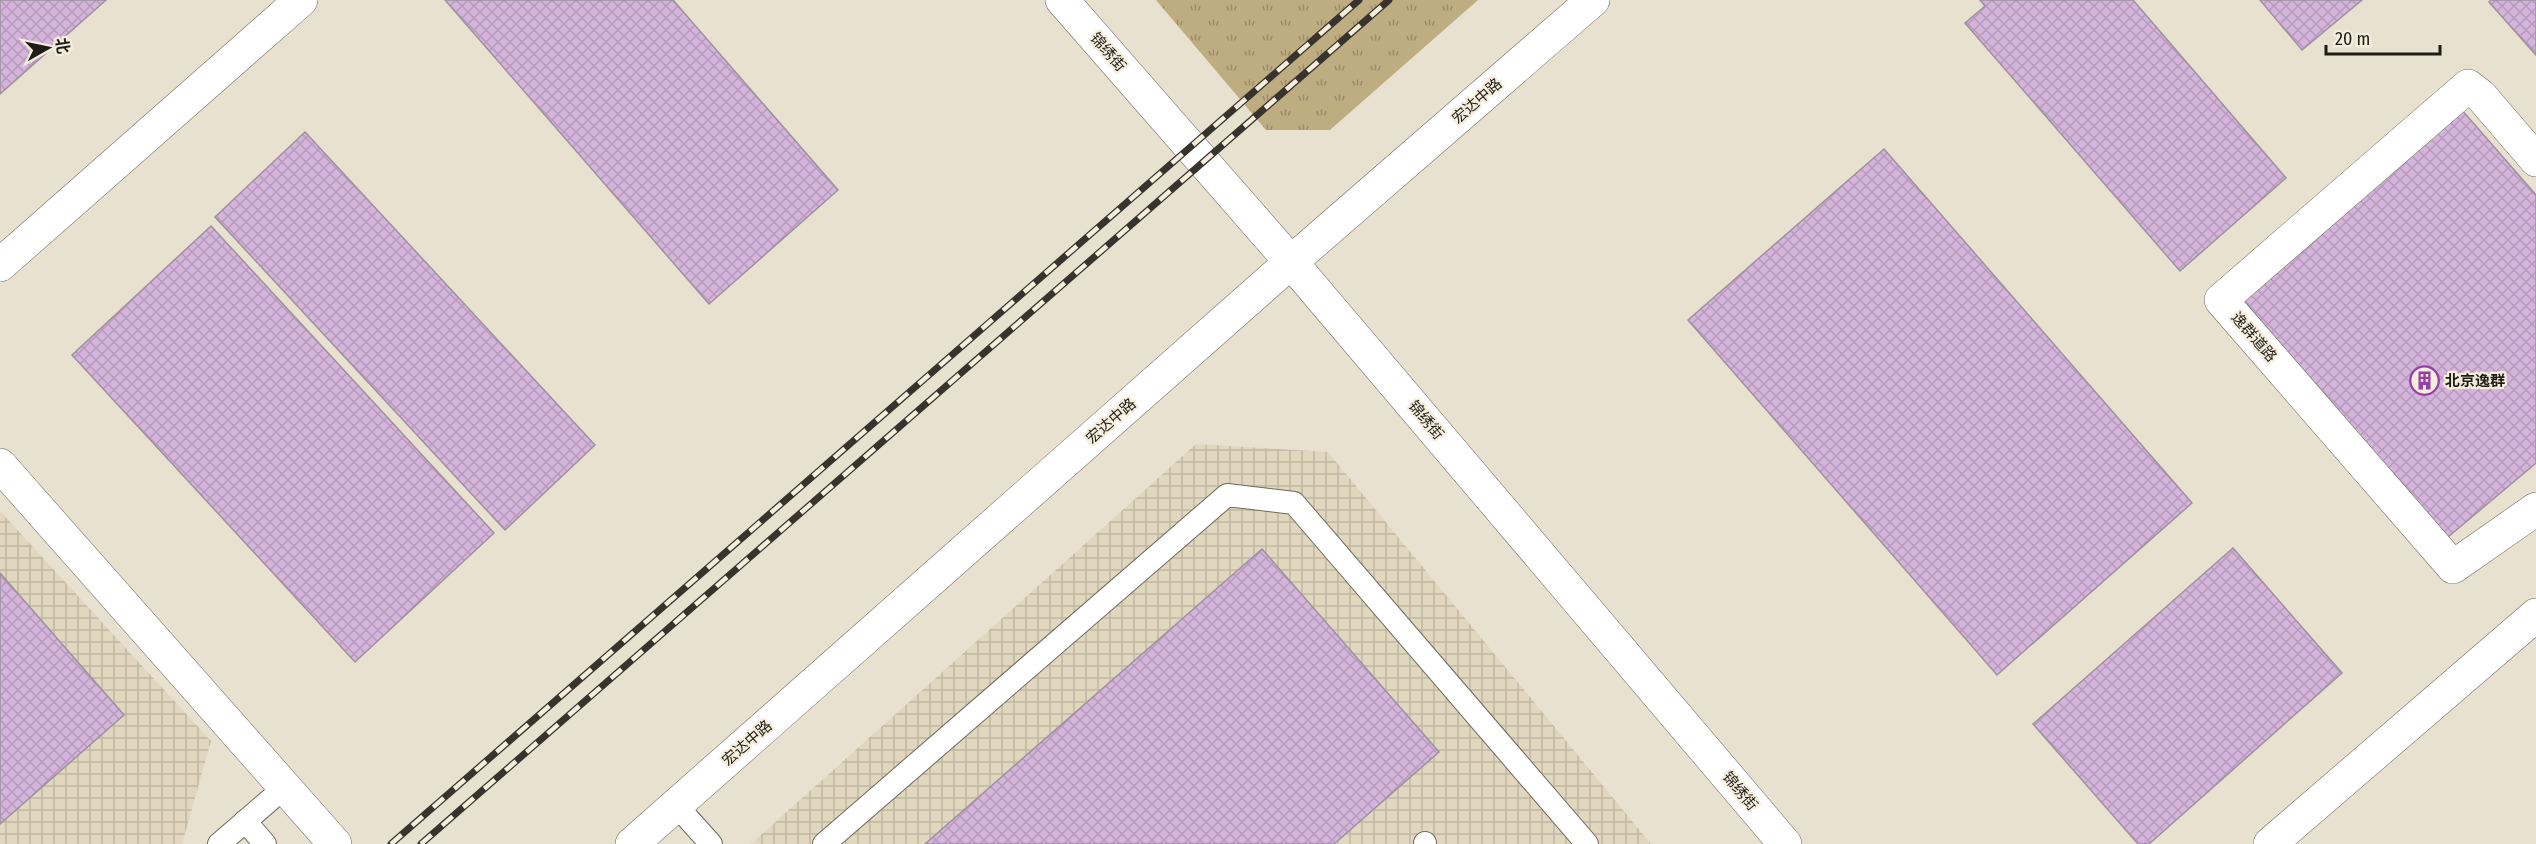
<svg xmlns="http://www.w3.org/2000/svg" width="2536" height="844" font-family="'Fira Sans Condensed','Noto Sans SC',sans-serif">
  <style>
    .industrial { fill: url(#industrial-grid) }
    .grass { fill: url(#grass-tufts) }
    .building { fill: url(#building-cross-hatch); stroke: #9d919f; stroke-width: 1.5 }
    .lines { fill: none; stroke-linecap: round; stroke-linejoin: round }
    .service-casing { stroke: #6f695a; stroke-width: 24 }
    .minor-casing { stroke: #6f695a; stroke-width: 34 }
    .tertiary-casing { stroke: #6f695a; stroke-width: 34 }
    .service { stroke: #fff; stroke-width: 22 }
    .minor { stroke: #fff; stroke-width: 33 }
    .tertiary { stroke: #fff; stroke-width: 33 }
    .rail-casing { stroke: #38342d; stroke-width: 7 }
    .rail { stroke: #f5eedd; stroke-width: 4.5; stroke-dasharray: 14; stroke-linecap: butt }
    .labels { text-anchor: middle; stroke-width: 4.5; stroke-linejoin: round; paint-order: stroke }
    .street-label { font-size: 15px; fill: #1f1c16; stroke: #f5eedd }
    .poi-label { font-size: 15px; font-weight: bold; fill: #1f1c16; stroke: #f5eedd; text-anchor: start }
  </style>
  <defs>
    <pattern id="industrial-grid" width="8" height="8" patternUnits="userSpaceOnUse" patternTransform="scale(1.5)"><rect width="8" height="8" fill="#e0d7be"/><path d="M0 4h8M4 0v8" fill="none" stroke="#c0b8a3"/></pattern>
    <pattern id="grass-tufts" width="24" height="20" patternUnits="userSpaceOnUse" patternTransform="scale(1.5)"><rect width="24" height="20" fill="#bfad82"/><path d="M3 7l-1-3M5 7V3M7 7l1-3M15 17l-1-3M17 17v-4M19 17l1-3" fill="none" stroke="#9b8c69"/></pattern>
    <pattern id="building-cross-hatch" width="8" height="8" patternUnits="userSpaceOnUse" patternTransform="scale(1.5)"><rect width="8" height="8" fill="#d5b4db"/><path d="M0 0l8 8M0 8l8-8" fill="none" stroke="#b69abb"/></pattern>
  </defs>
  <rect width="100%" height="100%" fill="#e8e1d0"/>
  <path class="industrial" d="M1196,444L1328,452L1651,844H751Z
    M0,511L211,741L182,844H0Z"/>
  <path class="grass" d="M1156,0H1478L1330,130H1266Z"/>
  <path class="building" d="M0,0H106L0,94Z
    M445,0H673L838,190L709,304Z
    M1980,0H2133L2286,178L2180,271L1965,23L1985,6Z
    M2260,0H2362L2302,50Z
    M2491,0H2536V55L2489,2Z
    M2461,109L2536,195V463L2448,537L2242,299Z
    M305,132L595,445L505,530L215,217Z
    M1884,149L2192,503L1997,675L1688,320Z
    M211,226L494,533L355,662L72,355Z
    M2233,548L2342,673L2149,844H2138L2033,724Z
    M1262,549L1439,752L1334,844H925Z
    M0,573L124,715L0,824Z"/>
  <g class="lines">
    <defs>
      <path id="service" d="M676,805L711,844
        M245,821L265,844
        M219,844L285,787
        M824,844L1227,495L1294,503L1587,844
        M1425,844V843"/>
      <path id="minor" d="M2536,160L2481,96L2468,86L2221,300L2453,567L2536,509
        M0,265L301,0
        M0,465L335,844
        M2270,844L2536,615"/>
      <path id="tertiary" d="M1062,0L1291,262L1785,844
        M632,844L1291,262L1593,0"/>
    </defs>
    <use href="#service" class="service-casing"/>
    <use href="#minor" class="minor-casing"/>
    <use href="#tertiary" class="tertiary-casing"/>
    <use href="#service" class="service"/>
    <use href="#minor" class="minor"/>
    <use href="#tertiary" class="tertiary"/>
    <defs>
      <path id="rail" d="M391,844L1359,0
        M421,844L1389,0"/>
    </defs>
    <use href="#rail" class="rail-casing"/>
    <use href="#rail" class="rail"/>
  </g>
  <defs>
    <symbol id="building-ring" viewBox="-11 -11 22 22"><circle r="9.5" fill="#f5eedd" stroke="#983ea9" stroke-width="1.5"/><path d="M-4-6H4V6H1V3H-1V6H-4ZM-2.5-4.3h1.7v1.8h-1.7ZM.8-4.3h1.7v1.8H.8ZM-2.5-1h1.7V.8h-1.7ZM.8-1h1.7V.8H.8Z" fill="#983ea9"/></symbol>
  </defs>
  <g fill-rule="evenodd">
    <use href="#building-ring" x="2408" y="364" width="33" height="33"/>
  </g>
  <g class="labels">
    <g class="street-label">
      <text transform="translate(1108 52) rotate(49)" y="5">锦绣街</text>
      <text transform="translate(1477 101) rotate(-41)" y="5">宏达中路</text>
      <text transform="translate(2254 337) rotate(49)" y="5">逸群道路</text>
      <text transform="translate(1426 420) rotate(50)" y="5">锦绣街</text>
      <text transform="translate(1111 421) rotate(-41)" y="5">宏达中路</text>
      <text transform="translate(747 743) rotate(-41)" y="5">宏达中路</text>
      <text transform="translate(1740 791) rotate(50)" y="5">锦绣街</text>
    </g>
    <g class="poi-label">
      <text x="2445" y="386">北京逸群</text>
    </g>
  </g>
  <g transform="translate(48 48) rotate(81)" stroke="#f5eedd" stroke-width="4.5" paint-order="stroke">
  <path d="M0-4.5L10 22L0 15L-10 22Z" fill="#1f1c16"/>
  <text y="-9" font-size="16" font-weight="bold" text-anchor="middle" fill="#1f1c16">北</text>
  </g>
  <path d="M2326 45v9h114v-9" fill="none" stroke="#1f1c16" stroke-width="3"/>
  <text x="2335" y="45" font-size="18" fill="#1f1c16" stroke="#f5eedd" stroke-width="4.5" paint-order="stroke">20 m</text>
</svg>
